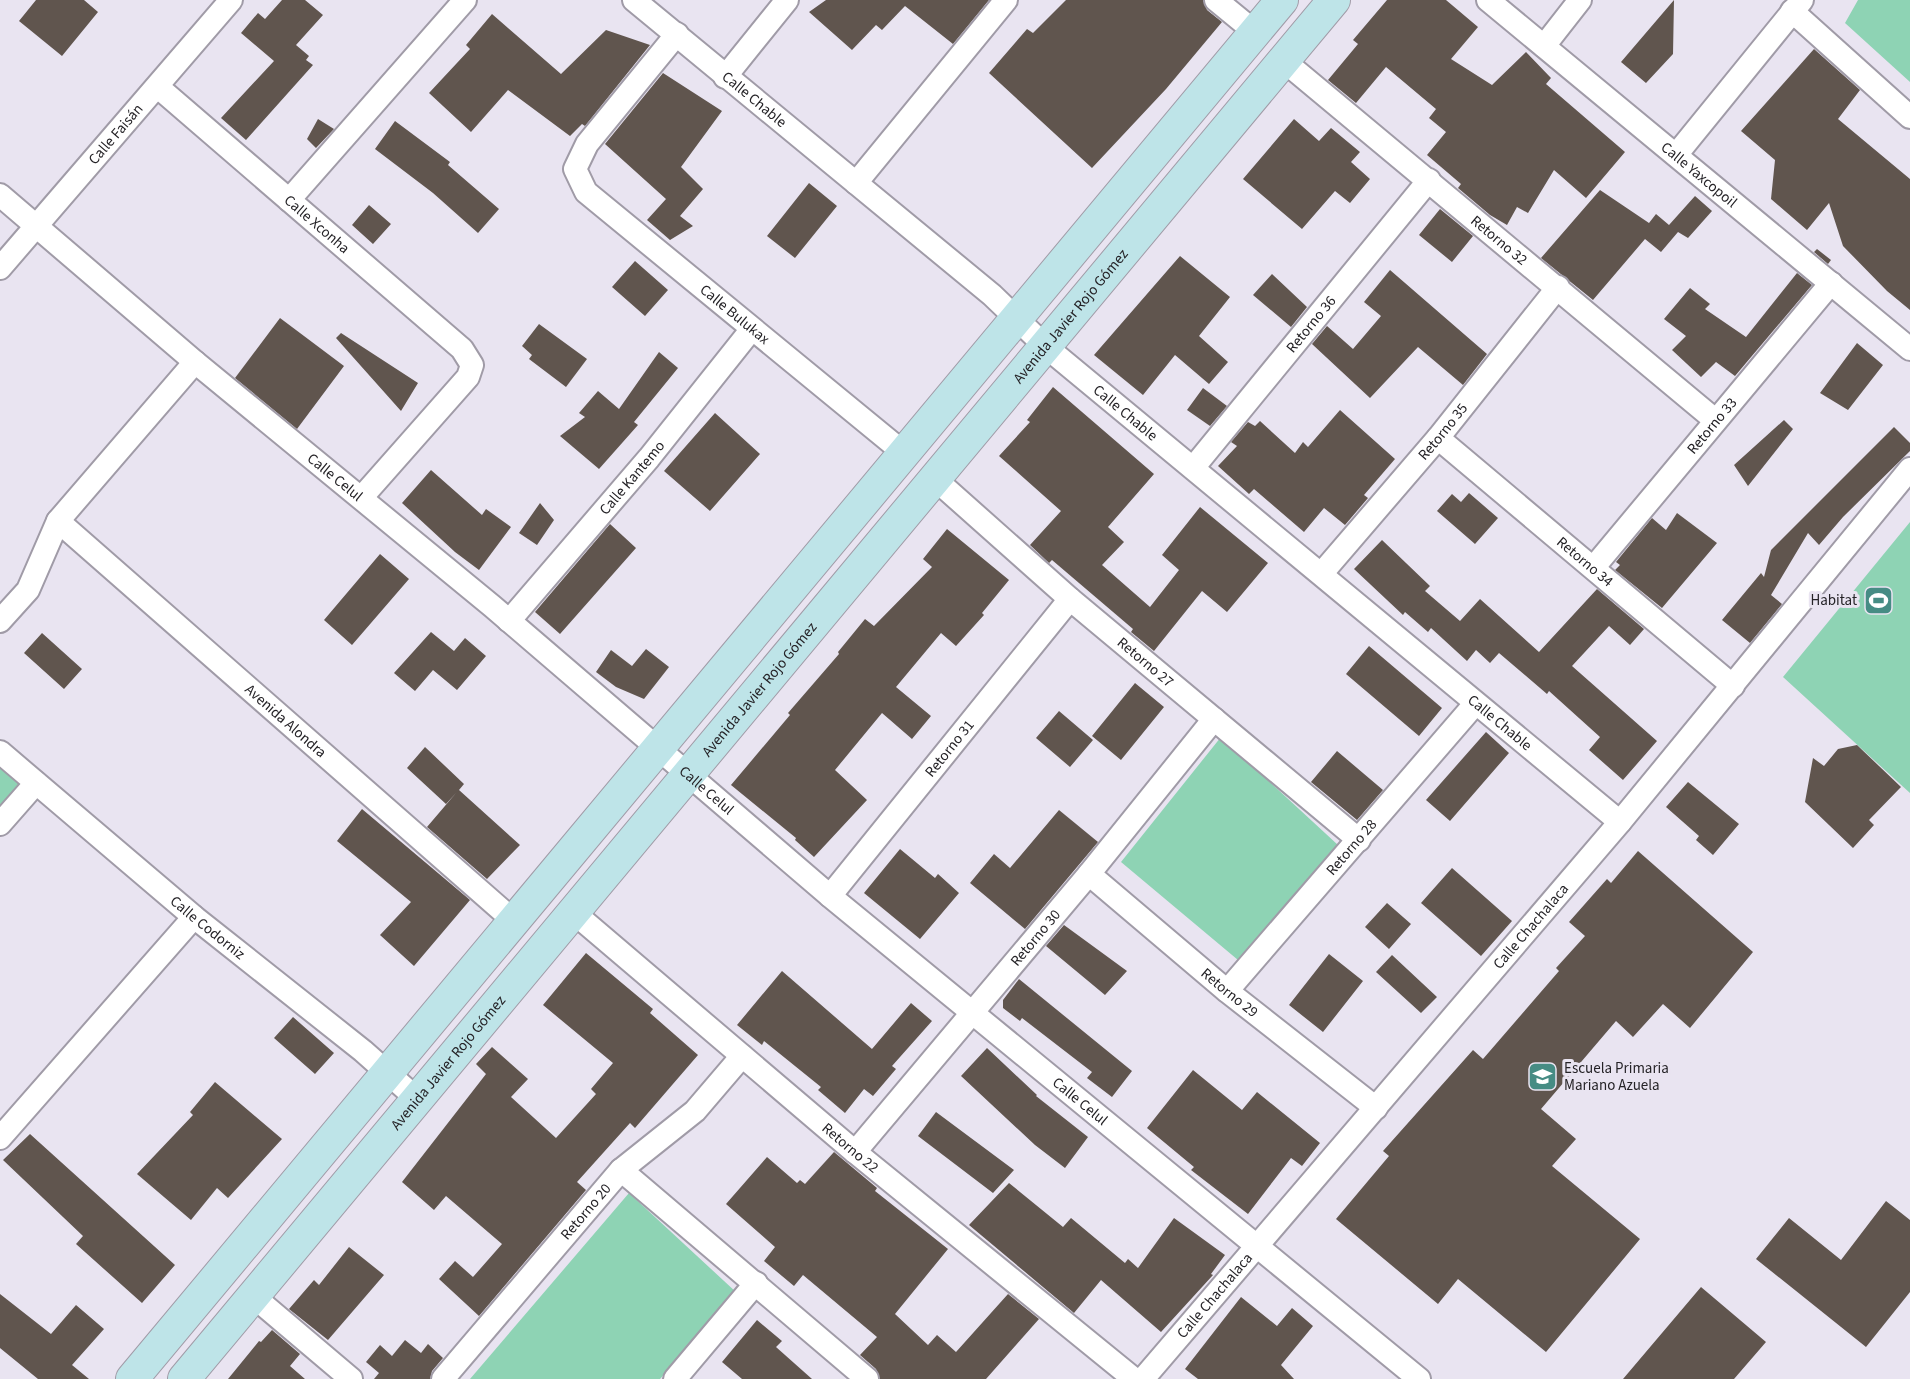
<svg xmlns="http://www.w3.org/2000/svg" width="1910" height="1379" font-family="'Source Sans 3',sans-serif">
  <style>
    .green { fill: #8ed3b4 }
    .building { fill: #60554e }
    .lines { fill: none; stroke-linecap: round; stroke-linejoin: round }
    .minor-casing { stroke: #a09ba7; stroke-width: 26 }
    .secondary-casing { stroke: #a09ba7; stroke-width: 34 }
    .minor { stroke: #fff; stroke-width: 22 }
    .secondary { stroke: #bee4e8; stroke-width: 32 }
    .labels { text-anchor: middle; stroke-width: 6; stroke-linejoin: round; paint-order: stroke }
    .street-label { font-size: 15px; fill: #252327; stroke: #e9e4f1 }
    .poi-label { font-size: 15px; fill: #252327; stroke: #e9e4f1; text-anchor: end }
  </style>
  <rect width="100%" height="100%" fill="#e9e4f1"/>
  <path class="green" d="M1858,0H1910V82L1845,23Z
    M1910,522V793L1783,677Z
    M1221,737L1338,845L1238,960L1121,862Z
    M0,758L25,780L0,809Z
    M629,1193L737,1293L660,1379H470Z"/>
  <path class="building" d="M36,0H84L98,12L62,56L19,21Z
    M282,0H305L323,15L296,45L309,56L306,60L313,65L246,140L221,118L274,61L241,33L258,13L265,19Z
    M826,0H989L953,44L905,6L882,30L876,25L852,50L809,12Z
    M1066,0H1203L1207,10L1222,22L1166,89L1092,168L989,73L1027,29L1033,33Z
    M1387,0H1446L1478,27L1451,59L1492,85L1526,52L1551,78L1546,84L1625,152L1586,198L1554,170L1528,213L1517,207L1507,225L1490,215L1458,188L1461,184L1427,155L1446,132L1429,118L1436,109L1386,67L1356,103L1328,80L1358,44L1353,40Z
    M1674,0L1673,54L1646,83L1621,62Z
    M492,14L561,74L606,30L650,45L585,126L582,124L570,136L508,90L471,132L429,93L470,49L466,45Z
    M1814,49L1860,90L1838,119L1910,179V310L1887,291L1843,246L1829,203L1807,230L1771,199L1775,160L1741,131Z
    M663,73L722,111L681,167L703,189L680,216L693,226L670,240L647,220L666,199L605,144Z
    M318,119L334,129L316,148L307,139Z
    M1294,119L1319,141L1331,128L1360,152L1351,162L1370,179L1350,203L1335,191L1302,229L1243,179Z
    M395,121L450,162L448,165L499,209L478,233L433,193L375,149Z
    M809,183L837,206L795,258L767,236Z
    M1600,190L1649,223L1656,214L1669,225L1695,196L1712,211L1688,238L1678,232L1661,252L1645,239L1593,300L1541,258Z
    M369,205L391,224L373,244L352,225Z
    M1440,209L1473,236L1452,262L1419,235Z
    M1817,249L1831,260L1828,264L1814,252Z
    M1180,256L1230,297L1199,336L1228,362L1209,384L1175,355L1143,395L1094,355Z
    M635,261L668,290L645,316L612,287Z
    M1390,270L1487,354L1463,385L1418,347L1370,398L1312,344L1327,326L1353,349L1381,316L1364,302Z
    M1797,273L1812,285L1735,376L1716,362L1701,377L1672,350L1686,336L1664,319L1690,288L1710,304L1705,309L1746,337Z
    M1272,274L1307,307L1291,327L1253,295Z
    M280,318L344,366L297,429L235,378Z
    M539,324L587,359L566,387L529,359L532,355L522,346Z
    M341,333L418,383L401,411L336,338Z
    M1857,343L1883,365L1848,410L1820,393Z
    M659,352L678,368L634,422L638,425L599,469L560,436L585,417L579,413L598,391L619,409Z
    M1053,387L1154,474L1108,527L1124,542L1102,565L1150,607L1179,570L1162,555L1200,507L1268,563L1227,612L1202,591L1154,651L1131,632L1133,629L1052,560L1049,563L1030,545L1061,511L999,456L1030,422L1027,420Z
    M1203,388L1227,406L1210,426L1187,410Z
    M1340,410L1395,459L1364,495L1368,498L1345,525L1324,508L1304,532L1254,489L1249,494L1218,466L1237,446L1231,442L1248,422L1255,426L1260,421L1295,453L1303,442L1308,447Z
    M715,413L760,454L710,511L664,471Z
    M1784,420L1793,429L1748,486L1734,465Z
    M1894,427L1910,443V451L1843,517L1819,545L1808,533L1771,595L1782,604L1750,643L1722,620L1761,573L1764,577L1771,550Z
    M431,470L482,515L486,509L511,527L479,570L455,552L402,503Z
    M1469,493L1498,518L1475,544L1437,511L1452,494L1461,502Z
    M540,503L554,520L537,545L519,533Z
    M1677,513L1717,543L1662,608L1615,570L1620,565L1616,562L1652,518L1666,530Z
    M610,524L636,548L560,634L535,612Z
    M947,529L1009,580L982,613L984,615L956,646L941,633L896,687L931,716L912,739L882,713L835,770L867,800L814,857L795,840L796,838L731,785L790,715L788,713L839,654L838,652L865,619L874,626L932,567L923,559Z
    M1382,540L1430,586L1425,591L1460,621L1480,599L1539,652L1597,589L1644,629L1630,645L1609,626L1572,666L1657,741L1623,780L1589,750L1600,737L1549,691L1547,694L1499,653L1490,663L1476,650L1467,661L1431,628L1428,632L1405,612L1403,615L1354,569Z
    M380,554L409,579L352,645L324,620Z
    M431,632L454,651L465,638L486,656L457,690L433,670L415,691L394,673Z
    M42,633L82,669L64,689L24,653Z
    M1369,646L1442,708L1419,736L1346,674Z
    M646,649L669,667L644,699L616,687L596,672L611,650L632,666Z
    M1135,683L1164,707L1121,760L1092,736Z
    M1059,711L1093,740L1070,767L1036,738Z
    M1486,732L1509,753L1450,821L1426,800Z
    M1857,745L1901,787L1869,820L1874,825L1853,848L1805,802L1813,758L1824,766L1838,749Z
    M425,747L464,784L459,790L520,845L487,879L427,827L456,793L446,804L407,768Z
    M1337,751L1383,790L1357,820L1311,782Z
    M1688,782L1739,824L1713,855L1696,840L1699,836L1666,807Z
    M362,809L470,900L414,966L380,935L411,902L337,841Z
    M1059,810L1098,842L1025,929L970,883L994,854L1010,868Z
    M900,849L935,878L938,874L959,893L920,939L864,893Z
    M1638,851L1753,952L1690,1028L1663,1004L1633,1037L1616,1021L1541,1109L1576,1139L1552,1166L1640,1239L1546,1352L1458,1279L1438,1304L1336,1219L1389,1156L1383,1151L1473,1050L1483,1059L1559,971L1556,968L1585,936L1569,922L1607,879L1611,883Z
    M1452,868L1512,921L1481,956L1421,903Z
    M1387,903L1411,924L1389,949L1365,927Z
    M1064,925L1127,971L1105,995L1046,946Z
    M586,953L653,1009L650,1013L698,1055L635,1128L630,1123L577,1182L586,1190L479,1316L439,1279L455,1261L473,1277L502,1244L446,1196L434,1210L402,1182L486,1074L476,1064L492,1047L528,1079L511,1097L556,1138L596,1094L591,1089L613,1063L543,1005Z
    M1329,954L1363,981L1323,1032L1289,1005Z
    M1392,955L1437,997L1421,1013L1376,972Z
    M782,971L872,1049L911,1003L932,1021L892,1066L896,1069L873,1096L864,1089L845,1113L818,1090L821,1087L764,1041L762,1045L737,1025Z
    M1019,979L1132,1071L1112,1097L1087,1078L1092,1072L1022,1018L1020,1021L1003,1008V1000Z
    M293,1017L334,1053L315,1074L274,1038Z
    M987,1048L1037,1095L1036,1096L1088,1137L1065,1168L1035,1145L961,1076Z
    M1193,1070L1242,1110L1257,1092L1320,1143L1302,1166L1291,1158L1248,1214L1191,1170L1194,1167L1147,1128Z
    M215,1082L282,1139L228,1198L217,1188L191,1220L137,1174L193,1115L190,1112Z
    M936,1112L1014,1170L993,1193L918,1136Z
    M30,1134L175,1265L142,1303L76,1244L83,1236L3,1160Z
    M834,1152L877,1188L875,1191L948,1249L895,1314L928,1345L937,1335L956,1352L1008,1294L1039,1319L986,1379H880L876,1369L860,1355L877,1337L803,1275L794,1286L764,1261L775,1247L726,1204L767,1157L797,1183L800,1180L805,1184Z
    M1009,1183L1063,1227L1071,1218L1125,1263L1128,1259L1138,1268L1174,1218L1225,1255L1211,1274L1213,1275L1161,1332L1101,1280L1074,1313L969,1225Z
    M1886,1201L1910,1220V1292L1866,1347L1756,1259L1789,1218L1841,1260Z
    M349,1247L384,1275L328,1340L289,1309L314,1280L319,1285Z
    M1701,1287L1766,1342L1734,1379H1623Z
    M0,1294L51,1334L76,1305L104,1329L72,1365L89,1379H38L0,1348Z
    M1241,1297L1277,1326L1292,1308L1313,1326L1281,1365L1294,1379H1198L1185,1369Z
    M757,1320L782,1341L776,1347L812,1379H742L722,1362Z
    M272,1330L300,1354L290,1366L305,1379H228L259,1341L261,1342Z
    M405,1340L421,1353L428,1344L443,1358L432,1371L430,1379H374L379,1373L366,1362L380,1345L392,1356Z"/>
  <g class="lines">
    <defs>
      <g id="minor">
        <path id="s1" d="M634,0L992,295L1045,346L1620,822"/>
        <path d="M1216,0L1255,32"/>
        <path id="s2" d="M1488,0L1910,349"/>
        <path d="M1792,11L1910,117"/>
        <path id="s3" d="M677,34L587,144L575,169L586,192L904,453"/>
        <path d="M1544,46L1580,0"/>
        <path id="s4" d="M1284,61L1715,420"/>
        <path d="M725,77L787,0"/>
        <path id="s5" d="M158,87L462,349L472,365L468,377L362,497"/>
        <path d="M1676,155L1802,0"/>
        <path d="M856,183L1006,0"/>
        <path id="s6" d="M0,195L195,362L492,606L830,896L1419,1379"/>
        <path d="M289,200L465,0"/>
        <path id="s7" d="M0,268L231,0"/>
        <path id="s8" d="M1438,438L1733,686"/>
        <path id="s9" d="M1193,468L1429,180"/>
        <path id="s10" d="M935,479L1070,599L1359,840"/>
        <path id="s11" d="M58,521L514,921"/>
        <path id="s12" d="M1594,567L1831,283"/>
        <path id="s13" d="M1322,573L1438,438L1558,287"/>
        <path d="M0,621L28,590L58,521L195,362"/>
        <path id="s14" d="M509,621L649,458L751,330"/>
        <path id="s15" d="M0,752L194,917L363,1051L417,1099"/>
        <path d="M0,824L36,783"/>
        <path id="s16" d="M1089,874L1227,991L1376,1108"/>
        <path id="s17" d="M830,896L1070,599"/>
        <path id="s18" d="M573,912L855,1152L1134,1379"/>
        <path id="s19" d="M1227,991L1475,704"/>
        <path d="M0,1138L194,917"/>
        <path id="s20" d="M855,1152L1089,874L1214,719"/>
        <path d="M621,1170L867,1379"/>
        <path d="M253,1296L351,1379"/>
        <path id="s21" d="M443,1379L621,1170L695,1111L742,1056"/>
        <path d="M675,1379L756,1283"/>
        <path id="s22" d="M1143,1379L1620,822L1910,469"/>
      </g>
      <g id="secondary">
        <path d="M132,1379L1282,0"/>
        <path id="s23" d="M184,1379L1334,0"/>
      </g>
    </defs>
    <use href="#minor" class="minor-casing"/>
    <use href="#secondary" class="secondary-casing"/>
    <use href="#minor" class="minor"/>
    <use href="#secondary" class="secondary"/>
  </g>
  <defs>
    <symbol id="stadium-square" viewBox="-11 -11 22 22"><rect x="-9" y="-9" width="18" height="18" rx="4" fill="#468c84" stroke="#e9e4f1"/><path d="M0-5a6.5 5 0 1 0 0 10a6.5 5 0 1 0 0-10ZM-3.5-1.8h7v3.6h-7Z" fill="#fff"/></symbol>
    <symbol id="school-square" viewBox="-11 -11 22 22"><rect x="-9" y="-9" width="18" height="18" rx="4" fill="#468c84" stroke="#e9e4f1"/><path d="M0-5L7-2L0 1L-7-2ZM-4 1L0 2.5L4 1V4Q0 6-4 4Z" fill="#fff"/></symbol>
  </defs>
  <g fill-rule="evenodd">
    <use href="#stadium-square" x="1862" y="584" width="33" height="33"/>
    <use href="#school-square" x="1526" y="1060" width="33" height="33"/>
  </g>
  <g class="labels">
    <g class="street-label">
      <text dy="5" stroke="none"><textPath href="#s1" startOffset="156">Calle Chable</textPath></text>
      <text dy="5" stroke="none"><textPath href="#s7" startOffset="177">Calle Faisán</textPath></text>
      <text dy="5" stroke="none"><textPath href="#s2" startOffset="274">Calle Yaxcopoil</textPath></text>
      <text dy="5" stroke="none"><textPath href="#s5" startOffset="210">Calle Xconha</textPath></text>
      <text dy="5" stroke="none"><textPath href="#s4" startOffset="280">Retorno 32</textPath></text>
      <text dy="5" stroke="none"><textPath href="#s3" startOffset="388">Calle Bulukax</textPath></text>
      <text dy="5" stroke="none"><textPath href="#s23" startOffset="1384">Avenida Javier Rojo Gómez</textPath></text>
      <text dy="5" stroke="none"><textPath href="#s9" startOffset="186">Retorno 36</textPath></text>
      <text dy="5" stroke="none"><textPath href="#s1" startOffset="642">Calle Chable</textPath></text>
      <text dy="5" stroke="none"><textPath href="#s12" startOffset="184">Retorno 33</textPath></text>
      <text dy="5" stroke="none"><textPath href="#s13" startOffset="186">Retorno 35</textPath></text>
      <text dy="5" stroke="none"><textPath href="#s6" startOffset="438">Calle Celul</textPath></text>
      <text dy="5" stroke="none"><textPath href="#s14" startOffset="189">Calle Kantemo</textPath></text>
      <text dy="5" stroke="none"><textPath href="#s8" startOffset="192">Retorno 34</textPath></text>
      <text dy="5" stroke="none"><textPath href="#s10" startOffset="279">Retorno 27</textPath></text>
      <text dy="5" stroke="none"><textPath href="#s23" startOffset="898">Avenida Javier Rojo Gómez</textPath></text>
      <text dy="5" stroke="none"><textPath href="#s11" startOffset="303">Avenida Alondra</textPath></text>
      <text dy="5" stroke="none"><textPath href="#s1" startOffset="1128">Calle Chable</textPath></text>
      <text dy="5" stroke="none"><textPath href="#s17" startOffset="190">Retorno 31</textPath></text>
      <text dy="5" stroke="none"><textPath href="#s6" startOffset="924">Calle Celul</textPath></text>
      <text dy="5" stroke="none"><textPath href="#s19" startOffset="190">Retorno 28</textPath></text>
      <text dy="5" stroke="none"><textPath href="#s15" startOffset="272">Calle Codorniz</textPath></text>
      <text dy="5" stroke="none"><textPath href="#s22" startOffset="596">Calle Chachalaca</textPath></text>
      <text dy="5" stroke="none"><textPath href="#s20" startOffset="280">Retorno 30</textPath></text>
      <text dy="5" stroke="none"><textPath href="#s16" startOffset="184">Retorno 29</textPath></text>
      <text dy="5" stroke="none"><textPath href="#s23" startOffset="412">Avenida Javier Rojo Gómez</textPath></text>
      <text dy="5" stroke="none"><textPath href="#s6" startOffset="1410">Calle Celul</textPath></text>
      <text dy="5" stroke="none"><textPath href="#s18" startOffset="364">Retorno 22</textPath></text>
      <text dy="5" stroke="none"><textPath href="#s21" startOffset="220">Retorno 20</textPath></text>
      <text dy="5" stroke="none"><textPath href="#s22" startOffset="110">Calle Chachalaca</textPath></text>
    </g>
    <g class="poi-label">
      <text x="1857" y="605">Habitat</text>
      <text x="1564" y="1073" text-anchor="start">Escuela Primaria<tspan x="1564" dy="17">Mariano Azuela</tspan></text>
    </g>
  </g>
</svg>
